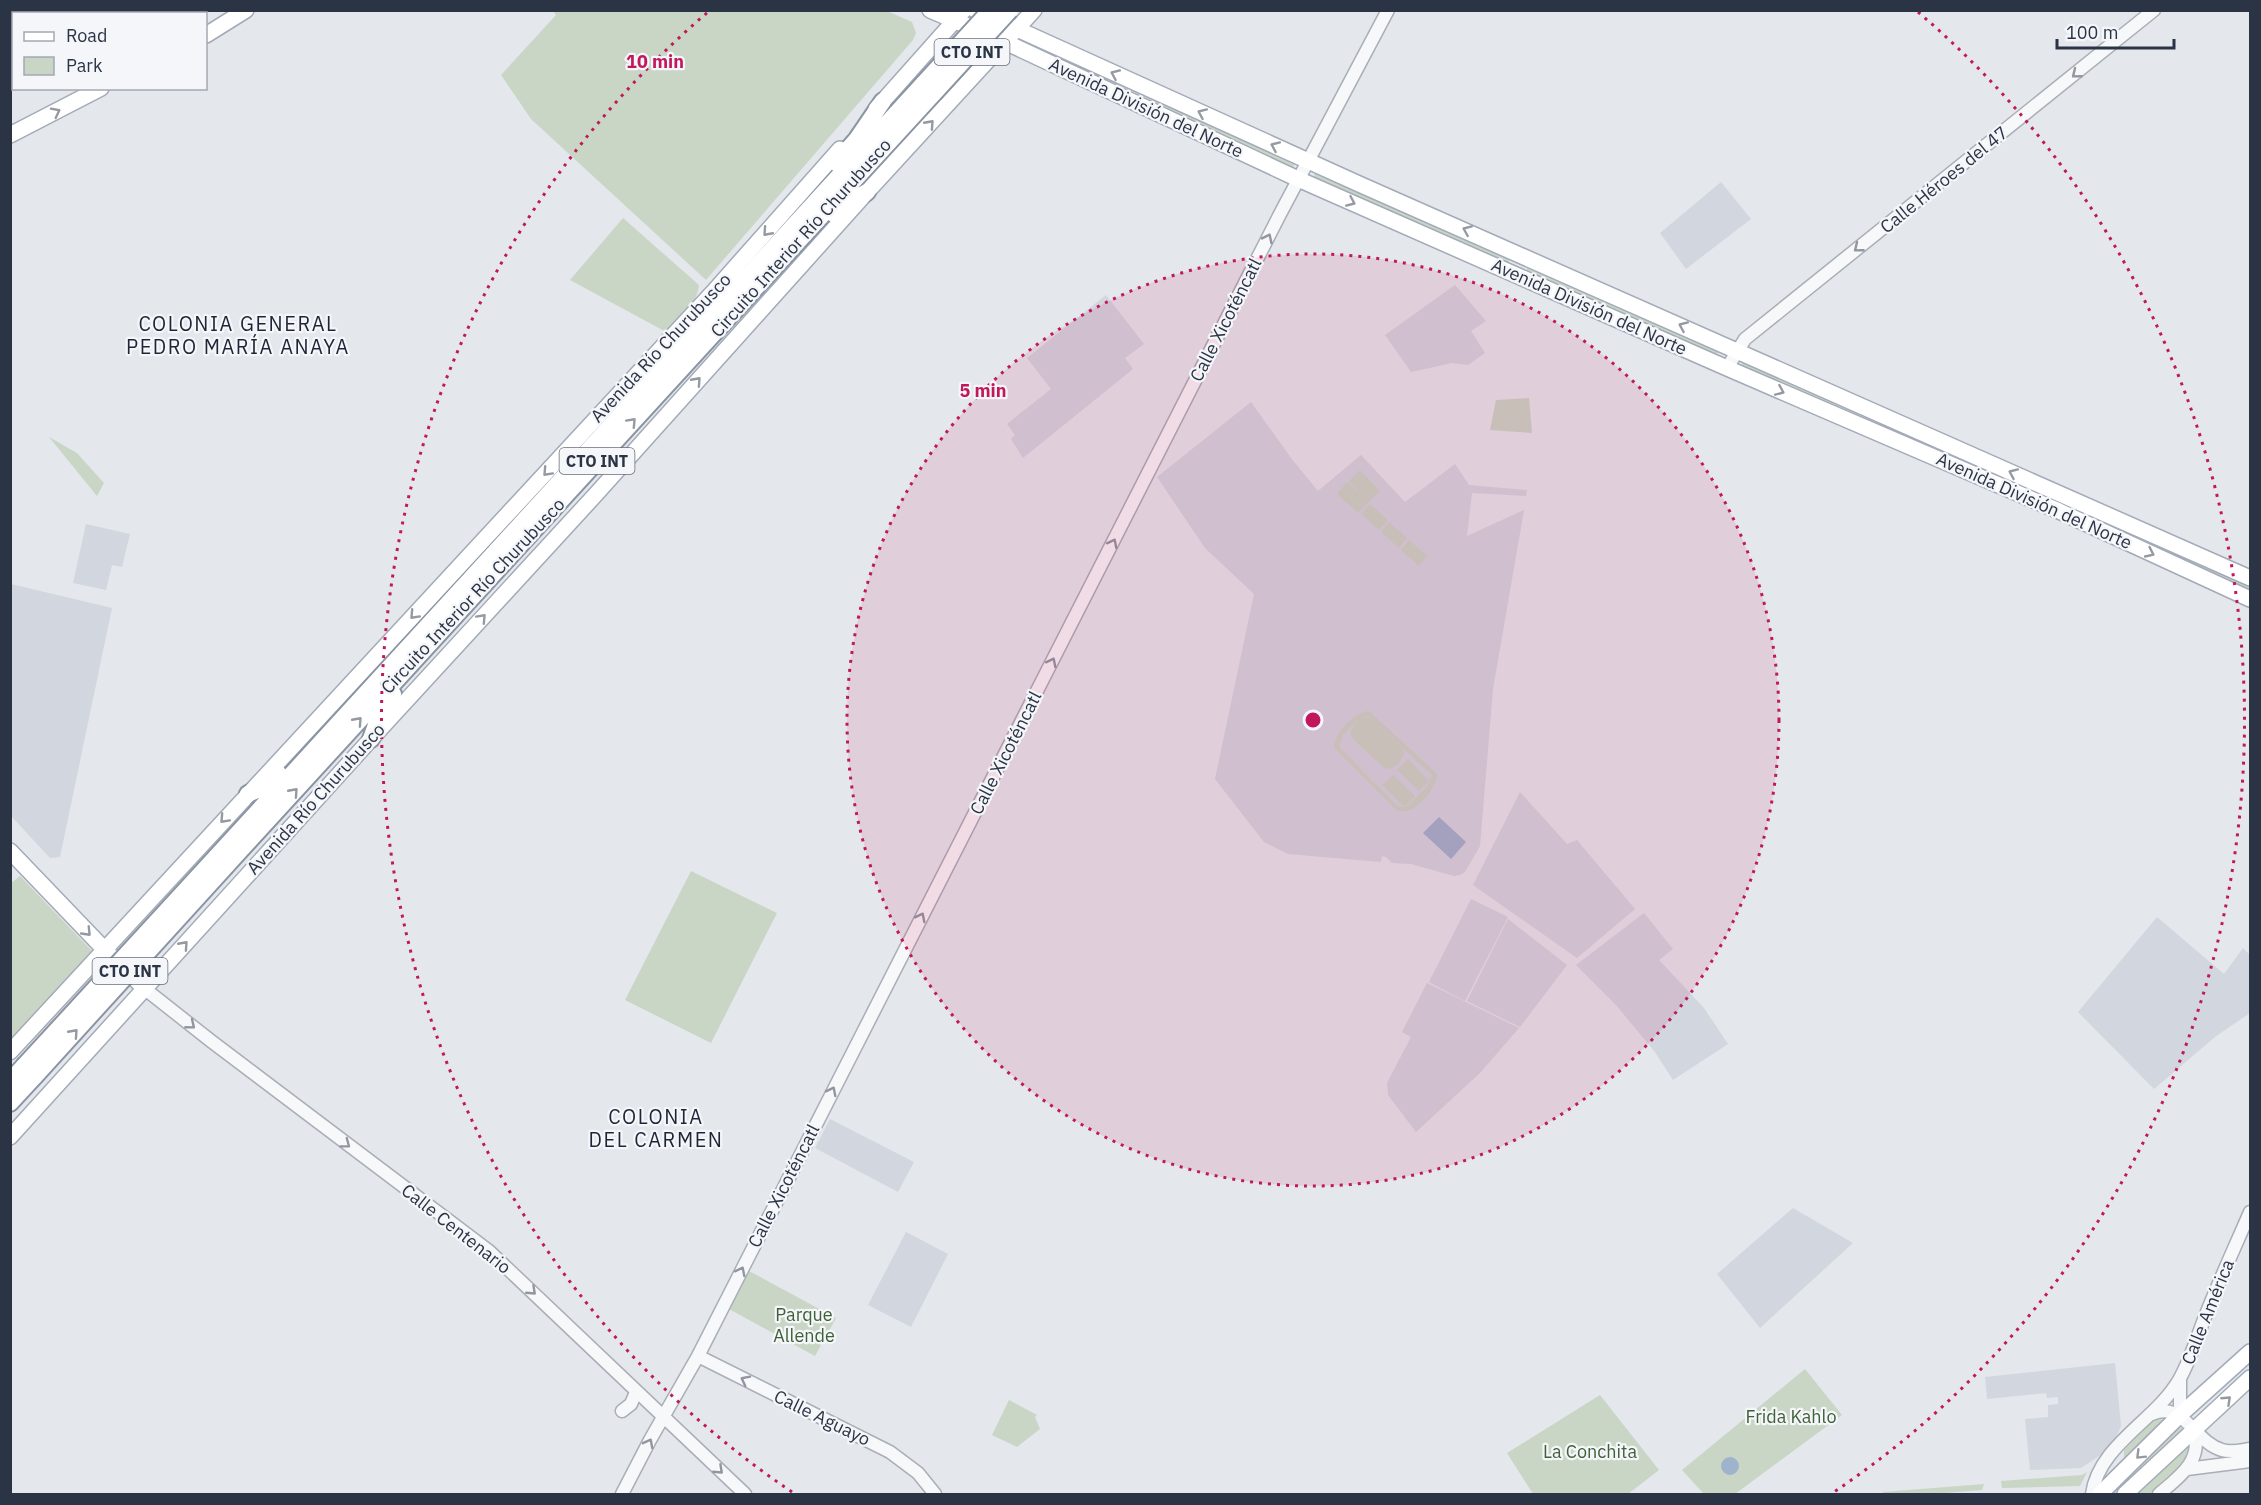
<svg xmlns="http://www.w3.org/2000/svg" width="2261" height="1505" font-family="'IBM Plex Sans',sans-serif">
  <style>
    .built { fill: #d2d6de }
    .green { fill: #c9d6c5; fill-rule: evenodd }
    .water { fill: #9fb4cc }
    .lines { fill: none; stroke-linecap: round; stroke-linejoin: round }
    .minor-casing { stroke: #a9aeb7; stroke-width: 15 }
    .major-casing { stroke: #a3abb8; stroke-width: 18 }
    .highway-casing { stroke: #8b94a3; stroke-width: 20 }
    .minor { stroke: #f7f8fa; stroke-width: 12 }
    .major { stroke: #fff; stroke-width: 15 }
    .highway { stroke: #fff; stroke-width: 16 }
    .highway-bridge-casing { stroke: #8b94a3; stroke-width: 20; stroke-linecap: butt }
    .highway-bridge { stroke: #fff; stroke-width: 16 }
    .oneway { stroke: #959aa2 }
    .oneway2 { stroke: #9196a0 }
    .ring { fill: none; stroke: #c2185b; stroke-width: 3; stroke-dasharray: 3 6 }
    .labels { text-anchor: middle; stroke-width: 4.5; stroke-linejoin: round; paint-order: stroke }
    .shield { fill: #f4f6f9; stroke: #676e7b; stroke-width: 1.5 }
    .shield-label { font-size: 16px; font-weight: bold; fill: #2b3445 }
    .street-label { font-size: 18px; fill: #2b3445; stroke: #f4f6f9 }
    .park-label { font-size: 18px; fill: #3f6138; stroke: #f4f6f9 }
    .neighbourhood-label { font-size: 20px; letter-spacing: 1.5px; fill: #1d2536; stroke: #f4f6f9 }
    .centre { fill: #c2185b; stroke: #f4f6f9; stroke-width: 3 }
    .ring-label { font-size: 18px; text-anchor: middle; font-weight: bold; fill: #c2185b; stroke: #f4f6f9; stroke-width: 4.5; stroke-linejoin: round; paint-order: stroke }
  </style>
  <rect width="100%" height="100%" fill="#e4e7ec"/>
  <path class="built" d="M1721,182L1751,219L1686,269L1660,233Z
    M1455,285L1486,321L1471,331L1485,353L1468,365L1452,363L1411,372L1385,335Z
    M1106,295L1144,344L1125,358L1133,369L1023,458L1011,439L1015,435L1007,424L1051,389L1027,358Z
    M1251,402L1291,458L1318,491L1361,455L1405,502L1455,464L1469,485L1527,490L1526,496L1472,493L1467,536L1524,510L1493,689L1480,846L1465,872L1460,875L1454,876L1411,864L1392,863L1386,857L1382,856L1381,862L1288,854L1264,842L1215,779L1254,594L1205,548L1157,477Z
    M86,524L130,534L122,567L112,565L106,590L73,583Z
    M11,584L112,608L60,857L50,858L11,816Z
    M1520,792L1567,844L1577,840L1635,909L1577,958L1473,885Z
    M1471,899L1508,917L1465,1001L1429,982Z
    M1644,913L1673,949L1659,960L1704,1008L1728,1044L1673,1080L1655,1052L1616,1005L1576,965Z
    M2157,917L2224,974L2243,948L2250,955V1013L2215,1037L2154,1089L2078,1012Z
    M1508,919L1567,965L1520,1027L1467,1001Z
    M1427,983L1519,1028L1480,1073L1416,1132L1388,1095L1387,1083L1411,1037L1402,1032Z
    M830,1119L914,1162L898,1192L815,1148Z
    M1793,1208L1853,1243L1760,1328L1717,1274Z
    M906,1232L948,1254L911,1327L868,1305Z
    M2115,1363L2121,1426L2115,1440L2105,1452L2081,1468L2030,1470L2025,1419L2048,1417V1405L2058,1404V1397L2047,1398L2046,1393L1987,1399L1985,1377Z"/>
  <path class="green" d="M553,11H887L912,22L916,33L913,40L706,280L531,119L501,75L556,15Z
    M1122,88L1296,160L1292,170L1128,94Z
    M1316,170L1510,258L1508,266L1313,180Z
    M623,218L699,285C697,304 680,319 668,333L570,280Z
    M1528,265L1719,350L1715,360L1526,273Z
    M1743,362L2044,493L2042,499L1740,369Z
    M1529,398L1532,433L1490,430L1496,400Z
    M49,437L77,453L104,483L97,496Z
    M1360,470L1380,491L1358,513L1337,494L1347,482L1363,496L1349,481Z
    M1370,504L1388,520L1379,530L1361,514Z
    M2082,510L2250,584V593L2078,515Z
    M1389,522L1407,538L1399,548L1381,532Z
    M1409,540L1427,556L1419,566L1401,550Z
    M1369,711L1437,774C1436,790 1413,818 1396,810L1334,748C1335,732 1353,713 1369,711ZM1368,716L1432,775L1427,787L1406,807H1398L1339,747L1343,735L1358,720L1350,732L1353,739L1384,768L1390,769L1398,764L1404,754L1403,749L1370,718L1362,717Z
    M1408,759L1429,781L1419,791L1397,770Z
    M1393,775L1415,796L1404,807L1382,785Z
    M691,871L777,913L711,1043L625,1000Z
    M20,876L92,951L11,1041V883Z
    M749,1271L836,1318L815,1356L729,1309Z
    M1805,1369L1842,1415L1735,1494H1704L1682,1470Z
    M1600,1395L1659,1470L1628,1494H1533L1507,1453Z
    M1009,1400L1037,1415L1035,1417L1040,1429L1017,1447L992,1435Z
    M2170,1419L2124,1462V1450L2153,1420Z
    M2178,1426L2186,1431L2118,1494H2109Z
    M2190,1443L2181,1469L2154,1494H2135Z
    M2087,1472L2080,1486L2002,1488L2001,1481L2082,1475Z
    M1984,1484L1982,1490L1932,1494H1883V1492Z"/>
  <path class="water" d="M1439,817L1466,842L1451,859L1423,833Z
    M1721 1466a9 9 0 1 1 18 0a9 9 0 1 1-18 0Z"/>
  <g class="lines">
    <defs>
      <path id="minor" d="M1727,368L1745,339L2154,10
        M145,989L211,1041L489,1251L745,1494
        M698,1356L890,1452L918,1473L935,1494
        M2180,1381V1415
        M622,1411L631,1404L636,1392
        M2152,1414C2184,1400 2194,1442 2222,1450C2231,1453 2242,1450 2250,1449
        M2187,1469L2250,1461
        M622,1494L650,1440L698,1356L1279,216L1388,10
        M2092,1494C2099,1445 2155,1421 2179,1380C2190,1361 2197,1337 2205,1317C2219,1281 2235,1247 2250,1212
        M2159,1494C2179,1477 2203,1461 2194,1431"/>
      <path id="major" d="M930,10L1005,42L1298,179L1727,368L2059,511L2250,599
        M975,10L1359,184L2250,578
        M206,35L246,10
        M876,109L964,10
        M10,135L101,88
        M10,851L104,949L145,989
        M10,1052L715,290L840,149
        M10,1137L371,739L597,493L867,192L1034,10
        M2100,1494L2180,1415L2250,1352
        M2125,1494L2250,1378"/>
      <path id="highway" d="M836,163L857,139L883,101
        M835,215L845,204L867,192
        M371,739L377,722L393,694
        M248,794L264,787L278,773
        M216,857L924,83
        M226,866L934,93
        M10,1081L24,1066
        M10,1103L35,1076"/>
    </defs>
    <use href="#minor" class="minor-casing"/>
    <use href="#major" class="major-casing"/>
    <use href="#highway" class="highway-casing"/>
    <use href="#minor" class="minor"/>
    <use href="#major" class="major"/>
    <use href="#highway" class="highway"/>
    <defs>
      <path id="highway-bridge" d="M924,83L991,10
        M934,93L1010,10
        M24,1066L216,857
        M35,1076L226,866"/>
    </defs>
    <use href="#highway-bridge" class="highway-bridge-casing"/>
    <use href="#highway-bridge" class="highway-bridge"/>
  </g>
  <defs><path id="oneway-chevron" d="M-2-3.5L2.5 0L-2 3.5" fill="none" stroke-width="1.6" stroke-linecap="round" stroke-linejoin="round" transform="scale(1.5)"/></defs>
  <g class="oneway">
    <use href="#oneway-chevron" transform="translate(1115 74) rotate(-156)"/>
    <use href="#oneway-chevron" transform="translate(56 112) rotate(-27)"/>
    <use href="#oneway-chevron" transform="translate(1202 113) rotate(-156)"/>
    <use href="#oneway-chevron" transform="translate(930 124) rotate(-48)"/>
    <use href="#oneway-chevron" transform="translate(1275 146) rotate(-156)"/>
    <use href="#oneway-chevron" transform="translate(1351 202) rotate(24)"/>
    <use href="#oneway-chevron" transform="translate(1467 230) rotate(-157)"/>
    <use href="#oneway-chevron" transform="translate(767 232) rotate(132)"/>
    <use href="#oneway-chevron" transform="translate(1683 326) rotate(-156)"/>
    <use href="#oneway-chevron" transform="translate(697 381) rotate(-48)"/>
    <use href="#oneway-chevron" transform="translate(1780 391) rotate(23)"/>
    <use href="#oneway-chevron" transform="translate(632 422) rotate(-47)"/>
    <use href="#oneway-chevron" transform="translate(547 472) rotate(133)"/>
    <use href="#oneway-chevron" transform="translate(2013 473) rotate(-156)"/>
    <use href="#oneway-chevron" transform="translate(2150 553) rotate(25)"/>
    <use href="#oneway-chevron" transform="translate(414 615) rotate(133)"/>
    <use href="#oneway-chevron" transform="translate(482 618) rotate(-47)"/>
    <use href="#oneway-chevron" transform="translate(358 721) rotate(-48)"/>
    <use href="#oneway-chevron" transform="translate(294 792) rotate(-48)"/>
    <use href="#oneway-chevron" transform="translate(224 819) rotate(133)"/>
    <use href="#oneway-chevron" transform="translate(87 932) rotate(46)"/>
    <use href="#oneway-chevron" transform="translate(184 945) rotate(-48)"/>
    <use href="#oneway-chevron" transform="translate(74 1033) rotate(-48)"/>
    <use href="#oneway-chevron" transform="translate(2227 1400) rotate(-43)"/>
    <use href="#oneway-chevron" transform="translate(2140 1455) rotate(135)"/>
  </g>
  <g class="oneway2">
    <use href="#oneway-chevron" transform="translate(2076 74) rotate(141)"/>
    <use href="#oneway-chevron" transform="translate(1268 238) rotate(-64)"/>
    <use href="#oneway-chevron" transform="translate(1858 248) rotate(141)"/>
    <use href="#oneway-chevron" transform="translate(1113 543) rotate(-63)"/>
    <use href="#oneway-chevron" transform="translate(1052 662) rotate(-63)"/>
    <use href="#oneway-chevron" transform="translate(921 917) rotate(-63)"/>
    <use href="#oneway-chevron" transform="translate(191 1025) rotate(39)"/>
    <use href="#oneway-chevron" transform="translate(832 1091) rotate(-63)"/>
    <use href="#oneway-chevron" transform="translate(346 1144) rotate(37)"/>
    <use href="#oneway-chevron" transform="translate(741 1271) rotate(-63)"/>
    <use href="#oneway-chevron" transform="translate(532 1291) rotate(43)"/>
    <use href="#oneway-chevron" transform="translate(745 1380) rotate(-153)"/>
    <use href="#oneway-chevron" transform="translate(649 1443) rotate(-62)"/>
    <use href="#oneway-chevron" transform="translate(719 1470) rotate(43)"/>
  </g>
  <circle cx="1313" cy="720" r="466" fill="#c2185b" fill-opacity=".12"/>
  <g class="ring">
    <circle cx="1313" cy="720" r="466"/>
    <path d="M792 1492A931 931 0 0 1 708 12M1918 12A931 931 0 0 1 1834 1492"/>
  </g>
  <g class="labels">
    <g class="shield">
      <rect x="934.5" y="39" width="75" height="26" rx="4.5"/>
      <rect x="559.5" y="448" width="75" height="26" rx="4.5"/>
      <rect x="92.5" y="958" width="75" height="26" rx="4.5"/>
    </g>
    <g class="shield-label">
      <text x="972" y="58">CTO INT</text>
      <text x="597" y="467">CTO INT</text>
      <text x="130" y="977">CTO INT</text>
    </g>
    <g class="street-label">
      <text transform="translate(1146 108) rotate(25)" y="6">Avenida División del Norte</text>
      <text transform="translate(1944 180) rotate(-39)" y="6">Calle Héroes del 47</text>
      <text transform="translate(801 238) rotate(-48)" y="6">Circuito Interior Río Churubusco</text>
      <text transform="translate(1589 307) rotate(24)" y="6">Avenida División del Norte</text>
      <text transform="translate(1226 320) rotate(-63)" y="6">Calle Xicoténcatl</text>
      <text transform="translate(661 348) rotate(-47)" y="6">Avenida Río Churubusco</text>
      <text transform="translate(2034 501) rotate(24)" y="6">Avenida División del Norte</text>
      <text transform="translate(473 596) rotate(-47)" y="6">Circuito Interior Río Churubusco</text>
      <text transform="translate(1006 753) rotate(-63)" y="6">Calle Xicoténcatl</text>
      <text transform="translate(316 799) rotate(-48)" y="6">Avenida Río Churubusco</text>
      <text transform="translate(784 1186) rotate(-63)" y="6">Calle Xicoténcatl</text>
      <text transform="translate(456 1229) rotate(38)" y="6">Calle Centenario</text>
      <text transform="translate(2208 1312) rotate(-68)" y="6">Calle América</text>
      <text transform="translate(822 1418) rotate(26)" y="6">Calle Aguayo</text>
    </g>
    <g class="park-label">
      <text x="804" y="1321">Parque<tspan x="804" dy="21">Allende</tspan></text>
      <text x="1791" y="1423">Frida Kahlo</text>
      <text x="1590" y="1458">La Conchita</text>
    </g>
    <g class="neighbourhood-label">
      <text x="238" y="331">COLONIA GENERAL<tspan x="238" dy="23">PEDRO MARÍA ANAYA</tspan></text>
      <text x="656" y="1124">COLONIA<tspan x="656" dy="23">DEL CARMEN</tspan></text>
    </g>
  </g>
  <circle cx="1313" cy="720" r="9" class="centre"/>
  <g class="ring-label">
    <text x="655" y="68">10 min</text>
    <text x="983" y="397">5 min</text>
  </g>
  <rect width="2261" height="1505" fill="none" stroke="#2b3445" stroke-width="24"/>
  <rect x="12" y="12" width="195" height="78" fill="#f4f6f9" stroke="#a4a8b1" stroke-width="1.5"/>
  <rect x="24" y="32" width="30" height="9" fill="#ffffff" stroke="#a4a8b1" stroke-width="1.5"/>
  <text x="66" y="42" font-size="18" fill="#2b3445">Road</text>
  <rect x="24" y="57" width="30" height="18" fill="#c9d6c5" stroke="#a4a8b1" stroke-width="1.5"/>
  <text x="66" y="72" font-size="18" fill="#2b3445">Park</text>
  <path d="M2057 39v9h117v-9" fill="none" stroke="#2b3445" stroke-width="3"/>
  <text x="2066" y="39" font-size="18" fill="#2b3445" stroke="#f4f6f9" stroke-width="4.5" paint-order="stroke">100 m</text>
</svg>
